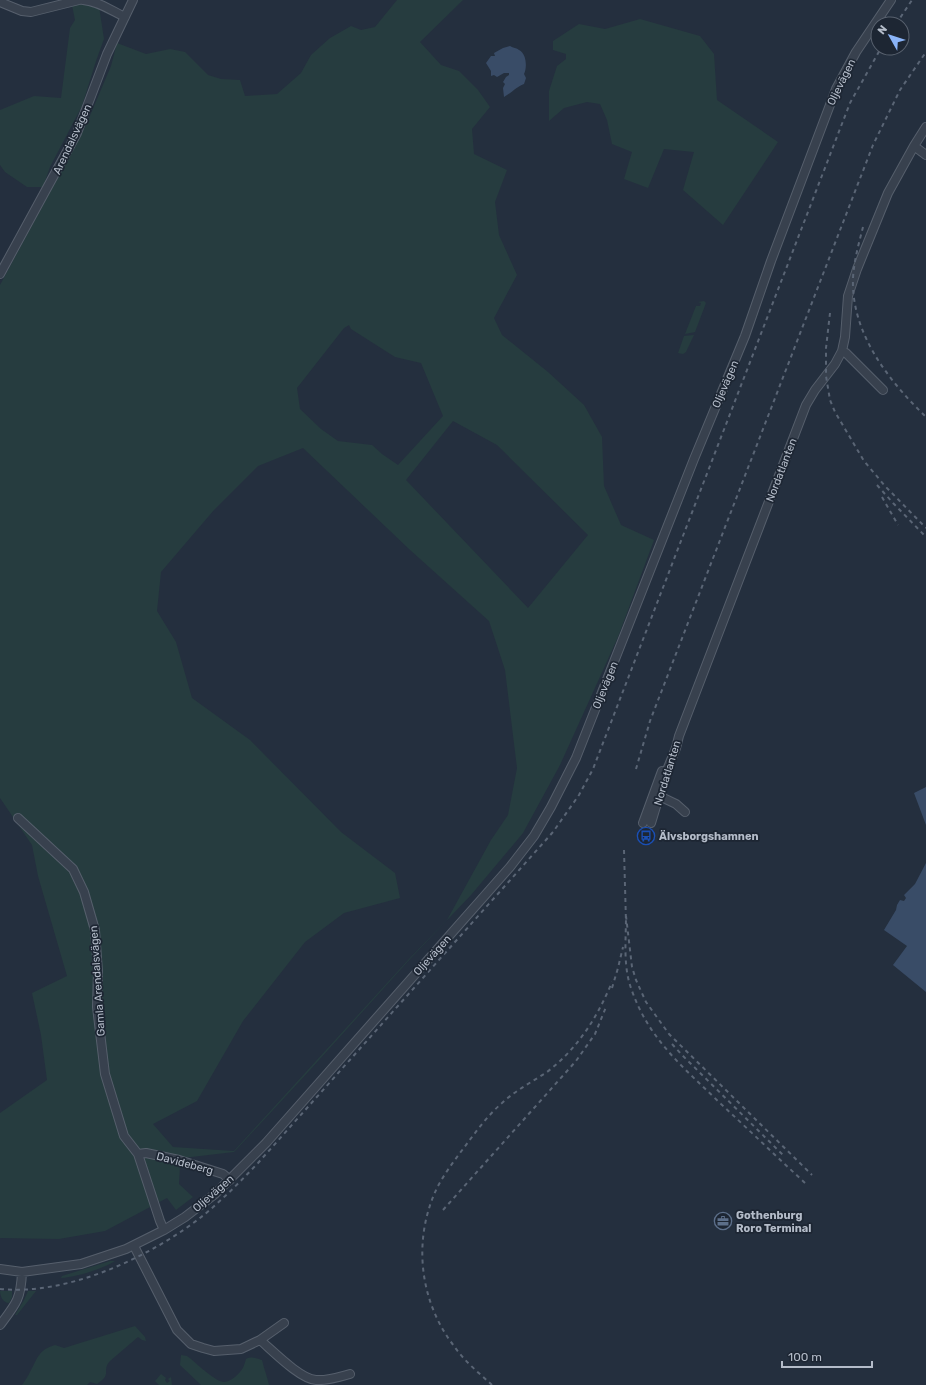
<svg xmlns="http://www.w3.org/2000/svg" width="926" height="1385" font-family="Rubik,sans-serif">
  <style>
    .green { fill: #263c3f; fill-rule: evenodd }
    .water { fill: #394c67 }
    .lines { fill: none; stroke-linecap: round; stroke-linejoin: round }
    .minor-casing { stroke: #565f6c; stroke-width: 10 }
    .minor { stroke: #38414e; stroke-width: 8 }
    .rail { stroke: #5a6575; stroke-width: 2; stroke-dasharray: 4 4; stroke-linecap: butt }
    .labels { text-anchor: middle; stroke-width: 3.5; stroke-linejoin: round; paint-order: stroke }
    .street-label { font-size: 11px; fill: #b4bcc9; stroke: #1d2633 }
    .poi-label { font-size: 11px; font-weight: bold; fill: #b4bcc9; stroke: #1d2633; text-anchor: start }
  </style>
  <rect width="100%" height="100%" fill="#242f3e"/>
  <path class="green" d="M71,0H98L104,39L96,61L82,106L50,167L43,187H27L5,172L0,165V110L34,96L61,98L70,28L75,20Z
    M397,0H463L420,42L441,65L459,71L478,90L490,107L472,129L474,154L507,170L495,202L499,235L517,275L494,318L502,335L548,372L584,405L602,437L604,486L621,525L654,540L618,637L560,765L523,833L471,895L410,959L309,1071L234,1152L183,1158L180,1165L179,1184L193,1197L176,1210L167,1198L105,1231L59,1239L0,1238V1113L47,1080L41,1035L32,993L67,976L38,876L32,845L0,798V285L86,125L111,66L117,43L146,54L170,49L185,52L208,75L221,79L240,80L245,96L277,94L301,73L311,55L330,38L351,26L361,30L375,27ZM349,325L351,329L395,357L421,363L443,416L398,465L382,454L372,445L338,441L321,429L300,409L297,388L344,328ZM453,421L497,445L588,535L528,608L406,480ZM303,448L409,549L489,621L505,670L517,768L508,815L491,840L447,920L409,959L234,1151L173,1147L153,1124L197,1101L243,1021L305,942L344,913L400,898L395,873L341,832L250,740L192,698L176,642L157,611L161,572L214,510L258,466Z
    M640,19L700,36L714,54L717,100L778,142L723,225L683,190L694,152L664,149L648,188L624,179L632,152L612,144L607,120L600,104L587,102L564,108L549,121V91L557,66L566,59V54L553,50V41L579,24L605,29Z
    M704,301L706,303L695,332L685,334L696,306H700L701,303L698,302Z
    M694,335L686,352L683,354L678,353L684,336Z
    M110,1261H115C102,1269 77,1277 61,1278L62,1276Z
    M0,1291H12V1297L9,1303C3,1303 0,1296 0,1291Z
    M28,1291H36L17,1315H15L24,1300Z
    M135,1326L145,1337L146,1341L142,1340L138,1337L110,1361C101,1371 113,1374 97,1384L90,1382L87,1385H22C25,1381 28,1376 30,1372C38,1358 38,1350 55,1345L64,1348Z
    M181,1355L187,1356L191,1359C198,1365 216,1382 224,1382C228,1382 232,1379 235,1377C242,1371 244,1367 246,1359C251,1356 257,1358 262,1360C264,1369 267,1376 269,1385H201L180,1365Z
    M161,1374L166,1378L165,1380L167,1383L170,1381L168,1379L171,1377L172,1385H159L155,1381Z"/>
  <path class="water" d="M510,46C513,48 517,48 519,50C527,54 527,68 524,74L526,78L524,84C518,86 511,93 504,97L503,88L505,84L503,82L506,77L509,75V73H504L497,77L494,75L491,76V71L486,63L491,56H495L494,53L503,48Z
    M926,787V825L914,793Z
    M926,863V992L893,965L907,946L884,930L896,910L897,905L900,900L904,901L906,898L904,895L915,884Z"/>
  <g class="lines">
    <defs>
      <path id="minor" d="M83,0C98,1 112,11 125,17
        M0,2L22,11L31,12L79,0
        M914,146L926,155
        M0,274L77,133L107,54L133,0
        M842,351L846,353L883,390
        M655,794L676,804L685,812
        M18,818L73,869L84,892L95,930L98,972L97,1007L105,1074L124,1136L138,1154L160,1221L164,1230
        M643,823L662,771
        M651,823L667,770L676,748L679,736L806,405L815,390L835,364L842,351L845,337L848,296L857,269L888,193L914,146L926,127
        M138,1154L146,1153L179,1160L223,1174L230,1180
        M134,1246L177,1330L191,1344L203,1348L214,1351L241,1349L260,1340L284,1323
        M0,1269L22,1272L81,1264L126,1249L164,1230L185,1217L215,1194L266,1143L510,867L534,836L551,807L576,758L694,459L745,336L771,261L836,89L856,52L891,0
        M0,1325C16,1304 21,1299 22,1272
        M260,1340C273,1351 300,1379 316,1380C327,1381 339,1377 350,1374"/>
    </defs>
    <use href="#minor" class="minor-casing"/>
    <use href="#minor" class="minor"/>
    <path class="rail" d="M896,24L912,0
      M863,227C859,243 854,260 853,278C851,333 888,380 926,417
      M830,313L826,348V376L830,400L835,412L864,461L885,486L926,528
      M877,485L893,503L926,537
      M882,497L898,525
      M636,769L650,721L873,145L900,90L926,52
      M624,850L626,922
      M612,988L618,968L623,947
      M672,1044L682,1055L785,1157
      M805,1183C777,1157 749,1130 721,1104C684,1068 648,1039 631,988C623,966 626,939 626,916L632,967L636,980L646,1002L669,1034L812,1175
      M443,1210L576,1061L595,1034L606,1007
      M0,1289C68,1296 153,1256 205,1214C224,1198 241,1181 258,1163L553,832L579,795L593,769L850,103L881,48
      M492,1385C479,1373 464,1361 454,1346C419,1301 412,1238 438,1186C445,1173 454,1161 463,1149C475,1133 487,1116 502,1103C516,1090 532,1082 547,1072C578,1048 597,1018 612,982"/>
  </g>
  <defs>
    <symbol id="bus-ring" viewBox="-11 -11 22 22"><circle r="9.5" fill="#1d2633" stroke="#1a4fb4" stroke-width="1.5"/><path d="M-5-6H5V4H4V6H2V4H-2V6H-4V4H-5ZM-3.5-4V0h7V-4ZM-3.5 1.2v1.5H-2V1.2ZM2 1.2v1.5H3.5V1.2Z" fill="#1a4fb4"/></symbol>
    <symbol id="office-ring" viewBox="-11 -11 22 22"><circle r="9.5" fill="#1d2633" stroke="#5c6f8a" stroke-width="1.5"/><path d="M-6-3h4V-5.5h4V-3h4V5H-6ZM-1-4.5V-3h2v-1.5ZM-6 0V1H6V0Z" fill="#5c6f8a"/></symbol>
  </defs>
  <g fill-rule="evenodd">
    <use href="#bus-ring" x="636" y="826" width="20" height="20"/>
    <use href="#office-ring" x="713" y="1211" width="20" height="20"/>
  </g>
  <g class="labels">
    <g class="street-label">
      <text transform="translate(841 82) rotate(-64)" y="4">Oljevägen</text>
      <text transform="translate(72 139) rotate(-65)" y="4">Arendalsvägen</text>
      <text transform="translate(725 384) rotate(-67)" y="4">Oljevägen</text>
      <text transform="translate(781 470) rotate(-69)" y="4">Nordatlanten</text>
      <text transform="translate(605 685) rotate(-68)" y="4">Oljevägen</text>
      <text transform="translate(667 773) rotate(-73)" y="4">Nordatlanten</text>
      <text transform="translate(432 955) rotate(-48)" y="4">Oljevägen</text>
      <text transform="translate(97 981) rotate(-94)" y="4">Gamla Arendalsvägen</text>
      <text transform="translate(185 1163) rotate(15)" y="4">Davideberg</text>
      <text transform="translate(213 1193) rotate(-41)" y="4">Oljevägen</text>
    </g>
    <g class="poi-label">
      <text x="659" y="840">Älvsborgshamnen</text>
      <text x="736" y="1219">Gothenburg<tspan x="736" dy="13">Roro Terminal</tspan></text>
    </g>
  </g>
  <g transform="translate(890 36) rotate(309)"><circle r="19" fill="#1d2633" stroke="#59626f"/>
  <path d="M0-3L7 15L0 10L-7 15Z" fill="#8ab4f8"/>
  <text y="-6" font-size="11" font-weight="bold" text-anchor="middle" fill="#b4bcc9">N</text>
  </g>
  <path d="M782 1361v6h90v-6" fill="none" stroke="#b4bcc9" stroke-width="2"/>
  <text x="788" y="1361" font-size="12" fill="#b4bcc9" stroke="#1d2633" stroke-width="3" paint-order="stroke">100 m</text>
</svg>
